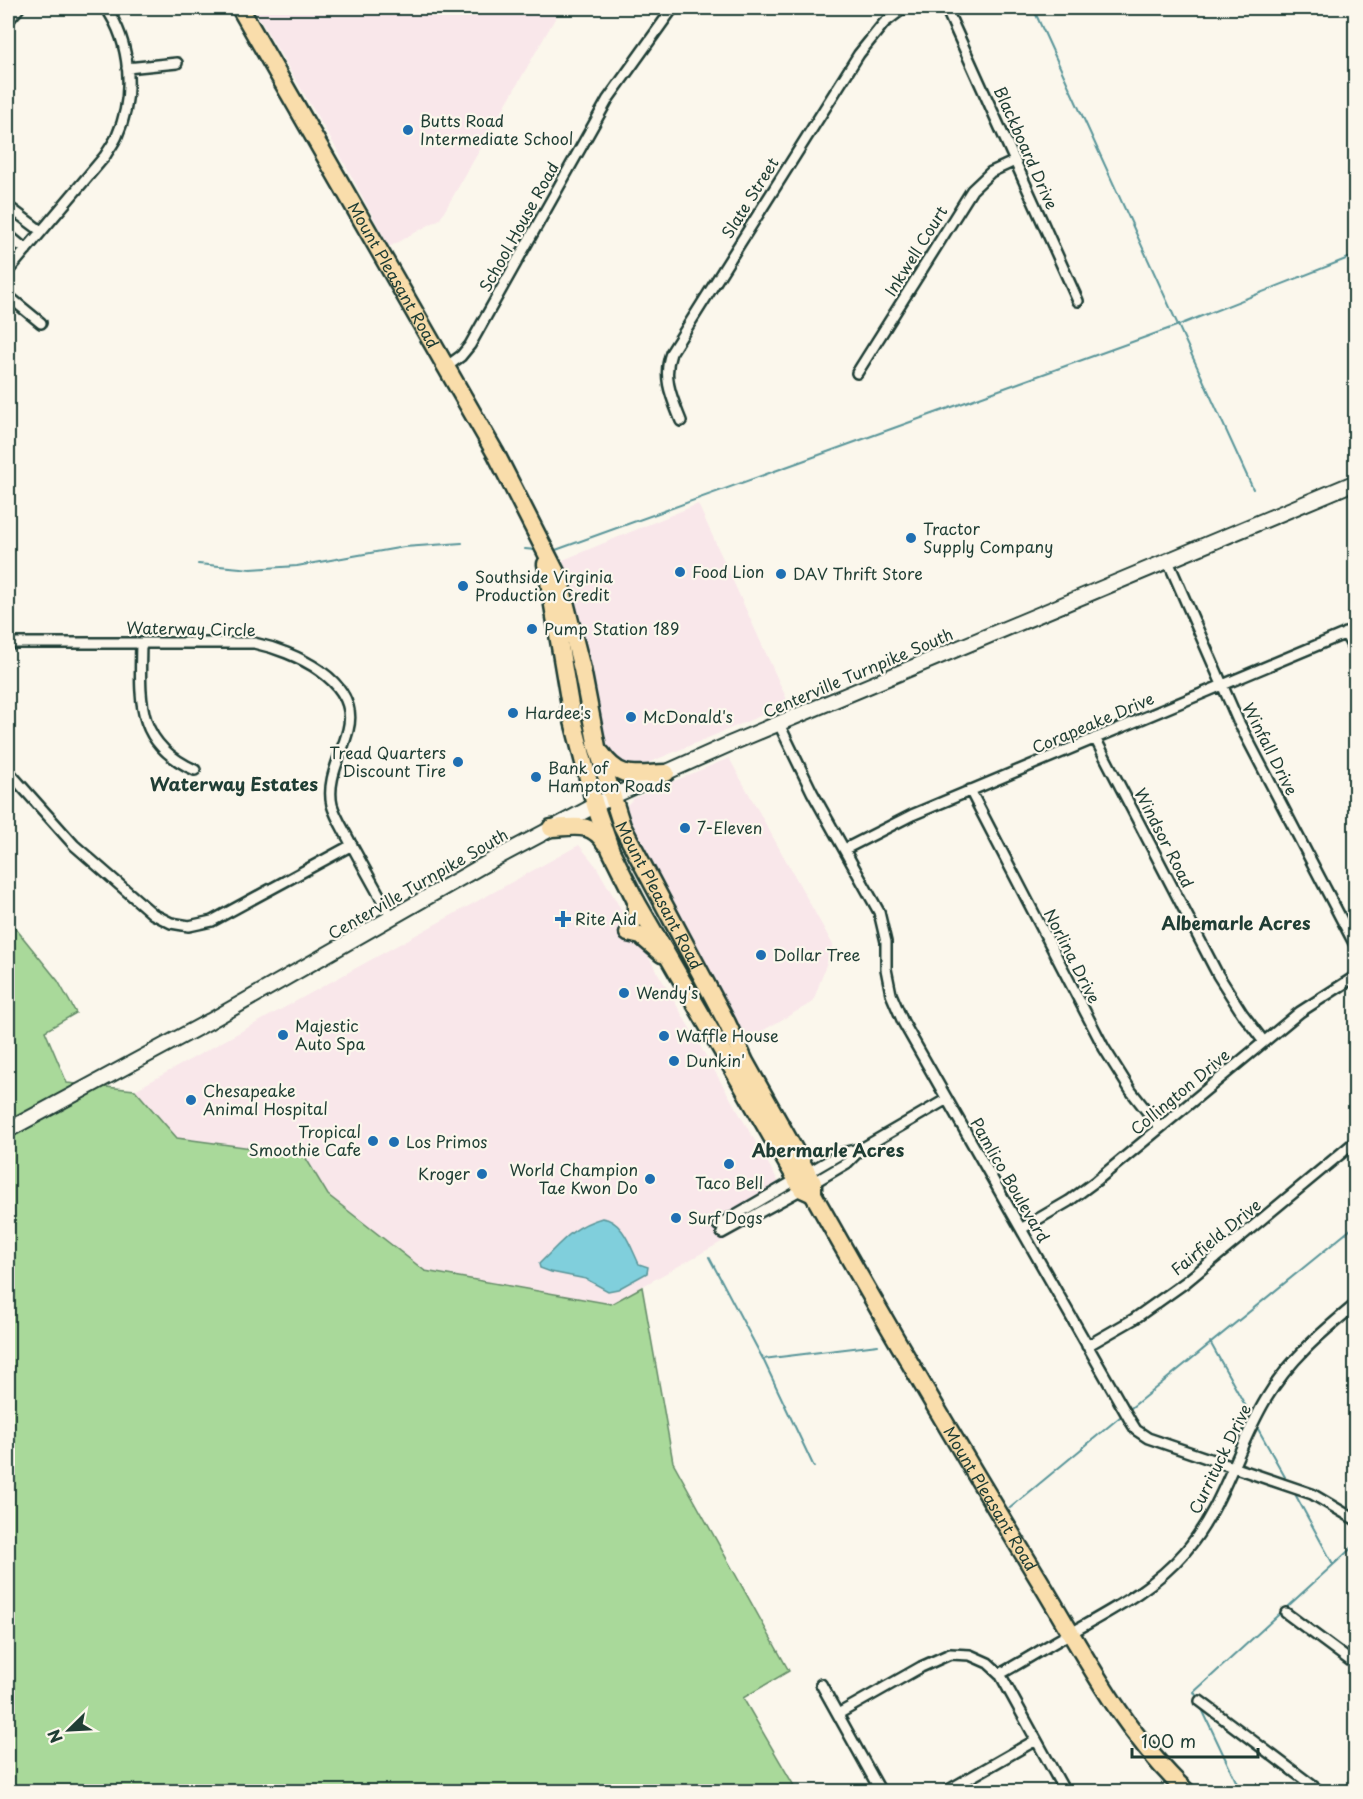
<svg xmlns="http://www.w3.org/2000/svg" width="1363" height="1799" font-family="'Playpen Sans',sans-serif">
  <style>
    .built { fill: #f9e7ea }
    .green { fill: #a9d99a; stroke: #648b67; stroke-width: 1.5 }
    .water { fill: #80cfdc; stroke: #599599; stroke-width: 1.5 }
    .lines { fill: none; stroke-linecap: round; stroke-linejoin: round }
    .stream { stroke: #599599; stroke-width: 2 }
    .street-casing { stroke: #1f3d34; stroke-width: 14 }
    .secondary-casing { stroke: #1f3d34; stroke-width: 18 }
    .highway-casing { stroke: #1f3d34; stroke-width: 21 }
    .street { stroke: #fbf7ec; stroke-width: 9 }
    .secondary { stroke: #fbf7ec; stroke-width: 14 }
    .highway { stroke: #f9ddab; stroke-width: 16 }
    .poi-dot { fill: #1f6fb2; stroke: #fbf7ec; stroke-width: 2 }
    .labels { text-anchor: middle; stroke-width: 4.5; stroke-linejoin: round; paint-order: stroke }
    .poi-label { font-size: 16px; fill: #1f3d34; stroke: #fbf7ec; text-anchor: start }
    .street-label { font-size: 16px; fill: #1f3d34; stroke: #fbf7ec }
    .neighbourhood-label { font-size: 18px; font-weight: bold; fill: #1f3d34; stroke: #fbf7ec }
  </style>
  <rect width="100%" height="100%" fill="#fbf7ec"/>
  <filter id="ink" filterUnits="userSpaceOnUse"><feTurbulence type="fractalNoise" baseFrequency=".0167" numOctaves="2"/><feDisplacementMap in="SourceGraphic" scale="12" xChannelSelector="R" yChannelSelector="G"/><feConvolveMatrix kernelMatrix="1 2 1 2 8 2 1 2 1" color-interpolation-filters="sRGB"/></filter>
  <g filter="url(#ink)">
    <path class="built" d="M253,8H556L560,10L440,219L389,247L339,153Z
      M698,504L789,704L629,771L605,755L563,560Z
      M729,758L833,945L813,1002L746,1040L629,827L625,813L627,805L634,798Z
      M579,845L596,866L791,1203L611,1304L425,1271L328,1195L304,1155L177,1138L135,1090Z"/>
    <path class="green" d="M8,919L58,981L76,1013L45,1031L67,1083L135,1090L177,1138L304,1155L328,1195L425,1271L611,1304L642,1287L673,1462L789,1671L743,1698L797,1791H8Z"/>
    <path class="water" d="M602,1218C623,1220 631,1248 639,1264L648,1267L647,1273L618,1289L608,1291L586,1279L551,1272L540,1268L539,1264C561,1243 571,1227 602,1218Z"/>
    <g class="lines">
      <path class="stream" d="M1033,8L1253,489
        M525,549L536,550
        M553,551L1179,325L1356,255
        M198,564L251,569L297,566L404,547L462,543
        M709,1257L763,1359L814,1467
        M1210,1342L1250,1414
        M763,1359L878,1345
        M1131,1408L1356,1225
        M1258,1429L1285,1477
        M1295,1494L1333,1564
        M1010,1508L1120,1417
        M1198,1699L1194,1692L1356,1544
        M1201,1707L1241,1792"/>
      <defs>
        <path id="street" d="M946,8L1078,301
          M8,21L19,8
          M127,68L177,63
          M8,210H13L41,231
          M8,235L26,250
          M8,271L105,156C109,149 114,143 117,136C135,96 131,43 106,8
          M8,296L41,323
          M446,367L461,356L470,345L608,99L673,8
          M857,373L972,190L991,172L1015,161
          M681,421C672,398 662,378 671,353L859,54L884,23L904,8
          M1168,561L1238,721L1356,947
          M1345,633L1356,653
          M141,643C140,700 135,743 195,770
          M8,645L14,643H254C292,651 361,680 348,730C342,755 326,779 332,805C336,818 344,830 350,842C364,868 378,893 392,918
          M779,724L812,792L879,912L886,942V969L891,994L903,1022L1131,1422L1136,1430L1148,1438L1312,1494L1356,1520
          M1095,738L1218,975L1242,1013L1264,1042
          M8,771L74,845L153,914L171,923L189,926L212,921L352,845
          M970,790L1104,1048L1131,1091L1160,1128
          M845,849L912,815L1356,629
          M718,1225L842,1153L859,1149
          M1021,1229L1069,1201L1096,1181L1300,1012L1356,976
          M722,1233L813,1183L847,1163L861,1149L947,1099
          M1087,1346L1134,1319L1186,1282L1356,1141
          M1286,1613L1356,1665
          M1000,1674C1024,1661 1047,1646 1071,1633C1113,1609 1153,1589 1185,1552C1224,1506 1236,1449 1266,1399C1289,1360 1321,1333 1356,1304
          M821,1684L881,1792
          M1200,1701L1321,1792
          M838,1714L921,1667L950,1654L970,1655L988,1663L1000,1674L1065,1792
          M945,1792L1036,1740"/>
        <path id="secondary" d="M8,1130L210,1021L487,863L611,797L732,743L1356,482"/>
        <g id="highway">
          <path id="s1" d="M240,8L496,454L559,578L582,669L597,747L622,826L727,1023L745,1062L813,1183V1194C885,1322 959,1448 1035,1573C1082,1650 1121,1730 1187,1792"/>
          <path d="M546,564L572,717L595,805L611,851L636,901L788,1165L802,1189L813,1194"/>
          <path d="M601,753C620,781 636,774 666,773"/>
          <path d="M551,828C574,827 591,821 605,843"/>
          <path d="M636,901V916L628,933L641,936L662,954"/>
        </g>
      </defs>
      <use href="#street" class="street-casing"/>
      <use href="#secondary" class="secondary-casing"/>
      <use href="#highway" class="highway-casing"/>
      <use href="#street" class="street"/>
      <use href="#secondary" class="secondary"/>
      <use href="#highway" class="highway"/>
    </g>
  </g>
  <g class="poi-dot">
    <circle cx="408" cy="130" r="6"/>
    <circle cx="911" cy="538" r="6"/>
    <circle cx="680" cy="572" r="6"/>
    <circle cx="781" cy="574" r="6"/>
    <circle cx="463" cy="586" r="6"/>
    <circle cx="532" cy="629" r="6"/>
    <circle cx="513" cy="713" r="6"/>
    <circle cx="631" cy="717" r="6"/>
    <circle cx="458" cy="762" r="6"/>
    <circle cx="536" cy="777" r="6"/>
    <circle cx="685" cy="828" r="6"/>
    <path d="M560 910h6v6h6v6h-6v6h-6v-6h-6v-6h6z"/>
    <circle cx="761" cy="955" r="6"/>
    <circle cx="624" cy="993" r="6"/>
    <circle cx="283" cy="1035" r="6"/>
    <circle cx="664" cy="1036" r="6"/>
    <circle cx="674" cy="1061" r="6"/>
    <circle cx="191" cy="1100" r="6"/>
    <circle cx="373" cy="1141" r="6"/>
    <circle cx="394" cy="1142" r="6"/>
    <circle cx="729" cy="1164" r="6"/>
    <circle cx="482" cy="1174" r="6"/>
    <circle cx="650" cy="1179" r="6"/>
    <circle cx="676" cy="1218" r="6"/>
  </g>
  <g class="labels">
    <g class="poi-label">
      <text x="420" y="127">Butts Road<tspan x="420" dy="18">Intermediate School</tspan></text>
      <text x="923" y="535">Tractor<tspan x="923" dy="18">Supply Company</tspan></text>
      <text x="692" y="578">Food Lion</text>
      <text x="793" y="580">DAV Thrift Store</text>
      <text x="475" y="583">Southside Virginia<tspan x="475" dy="18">Production Credit</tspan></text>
      <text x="544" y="635">Pump Station 189</text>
      <text x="525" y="719">Hardee's</text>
      <text x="643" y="723">McDonald's</text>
      <text x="446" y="759" text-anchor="end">Tread Quarters<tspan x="446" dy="18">Discount Tire</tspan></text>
      <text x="548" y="774">Bank of<tspan x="548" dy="18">Hampton Roads</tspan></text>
      <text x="697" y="834">7-Eleven</text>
      <text x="575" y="925">Rite Aid</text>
      <text x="773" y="961">Dollar Tree</text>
      <text x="636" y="999">Wendy's</text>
      <text x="295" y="1032">Majestic<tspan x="295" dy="18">Auto Spa</tspan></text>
      <text x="676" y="1042">Waffle House</text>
      <text x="686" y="1067">Dunkin'</text>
      <text x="203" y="1097">Chesapeake<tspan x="203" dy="18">Animal Hospital</tspan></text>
      <text x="361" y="1138" text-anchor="end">Tropical<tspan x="361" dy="18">Smoothie Cafe</tspan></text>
      <text x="406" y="1148">Los Primos</text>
      <text x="638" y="1176" text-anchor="end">World Champion<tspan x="638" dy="18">Tae Kwon Do</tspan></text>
      <text x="470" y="1180" text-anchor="end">Kroger</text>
      <text x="729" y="1189" text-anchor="middle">Taco Bell</text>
      <text x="688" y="1224">Surf Dogs</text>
    </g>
    <g class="street-label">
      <text transform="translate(1026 148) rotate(66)" y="6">Blackboard Drive</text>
      <text transform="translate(750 198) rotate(-58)" y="6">Slate Street</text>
      <text transform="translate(519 227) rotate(-61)" y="6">School House Road</text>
      <text transform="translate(916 251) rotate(-58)" y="6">Inkwell Court</text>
      <text dy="6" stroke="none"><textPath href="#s1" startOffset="308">Mount Pleasant Road</textPath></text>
      <text transform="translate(191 629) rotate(1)" y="6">Waterway Circle</text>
      <text transform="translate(858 673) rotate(-23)" y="6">Centerville Turnpike South</text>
      <text transform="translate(1093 723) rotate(-23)" y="6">Corapeake Drive</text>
      <text transform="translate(1270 749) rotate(63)" y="6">Winfall Drive</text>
      <text transform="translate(1164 838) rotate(63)" y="6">Windsor Road</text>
      <text transform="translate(418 884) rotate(-30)" y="6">Centerville Turnpike South</text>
      <text dy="6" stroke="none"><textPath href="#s1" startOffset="988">Mount Pleasant Road</textPath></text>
      <text transform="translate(1072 956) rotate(63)" y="6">Norlina Drive</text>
      <text transform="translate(1180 1092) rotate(-40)" y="6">Collington Drive</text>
      <text transform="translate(1010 1180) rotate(60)" y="6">Pamlico Boulevard</text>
      <text transform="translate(1216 1237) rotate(-39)" y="6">Fairfield Drive</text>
      <text transform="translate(1220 1459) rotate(-64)" y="6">Currituck Drive</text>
      <text dy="6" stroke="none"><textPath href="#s1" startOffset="1678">Mount Pleasant Road</textPath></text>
    </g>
    <g class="neighbourhood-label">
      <text x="234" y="791">Waterway Estates</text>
      <text x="1236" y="930">Albemarle Acres</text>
      <text x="828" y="1157">Abermarle Acres</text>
    </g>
  </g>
  <rect width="1363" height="1799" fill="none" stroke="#fbf7ec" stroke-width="30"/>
  <rect x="15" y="15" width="1333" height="1769" fill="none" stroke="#1f3d34" stroke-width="2" filter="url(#ink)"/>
  <g transform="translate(69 1730) rotate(246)" stroke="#fbf7ec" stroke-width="4.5" paint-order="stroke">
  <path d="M0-4.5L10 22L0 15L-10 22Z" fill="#1f3d34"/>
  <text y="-9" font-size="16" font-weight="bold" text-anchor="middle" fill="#1f3d34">N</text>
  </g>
  <path d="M1132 1748v9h126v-9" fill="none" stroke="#1f3d34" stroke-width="3"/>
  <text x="1141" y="1748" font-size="18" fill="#1f3d34" stroke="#fbf7ec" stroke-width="4.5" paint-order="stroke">100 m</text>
</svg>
